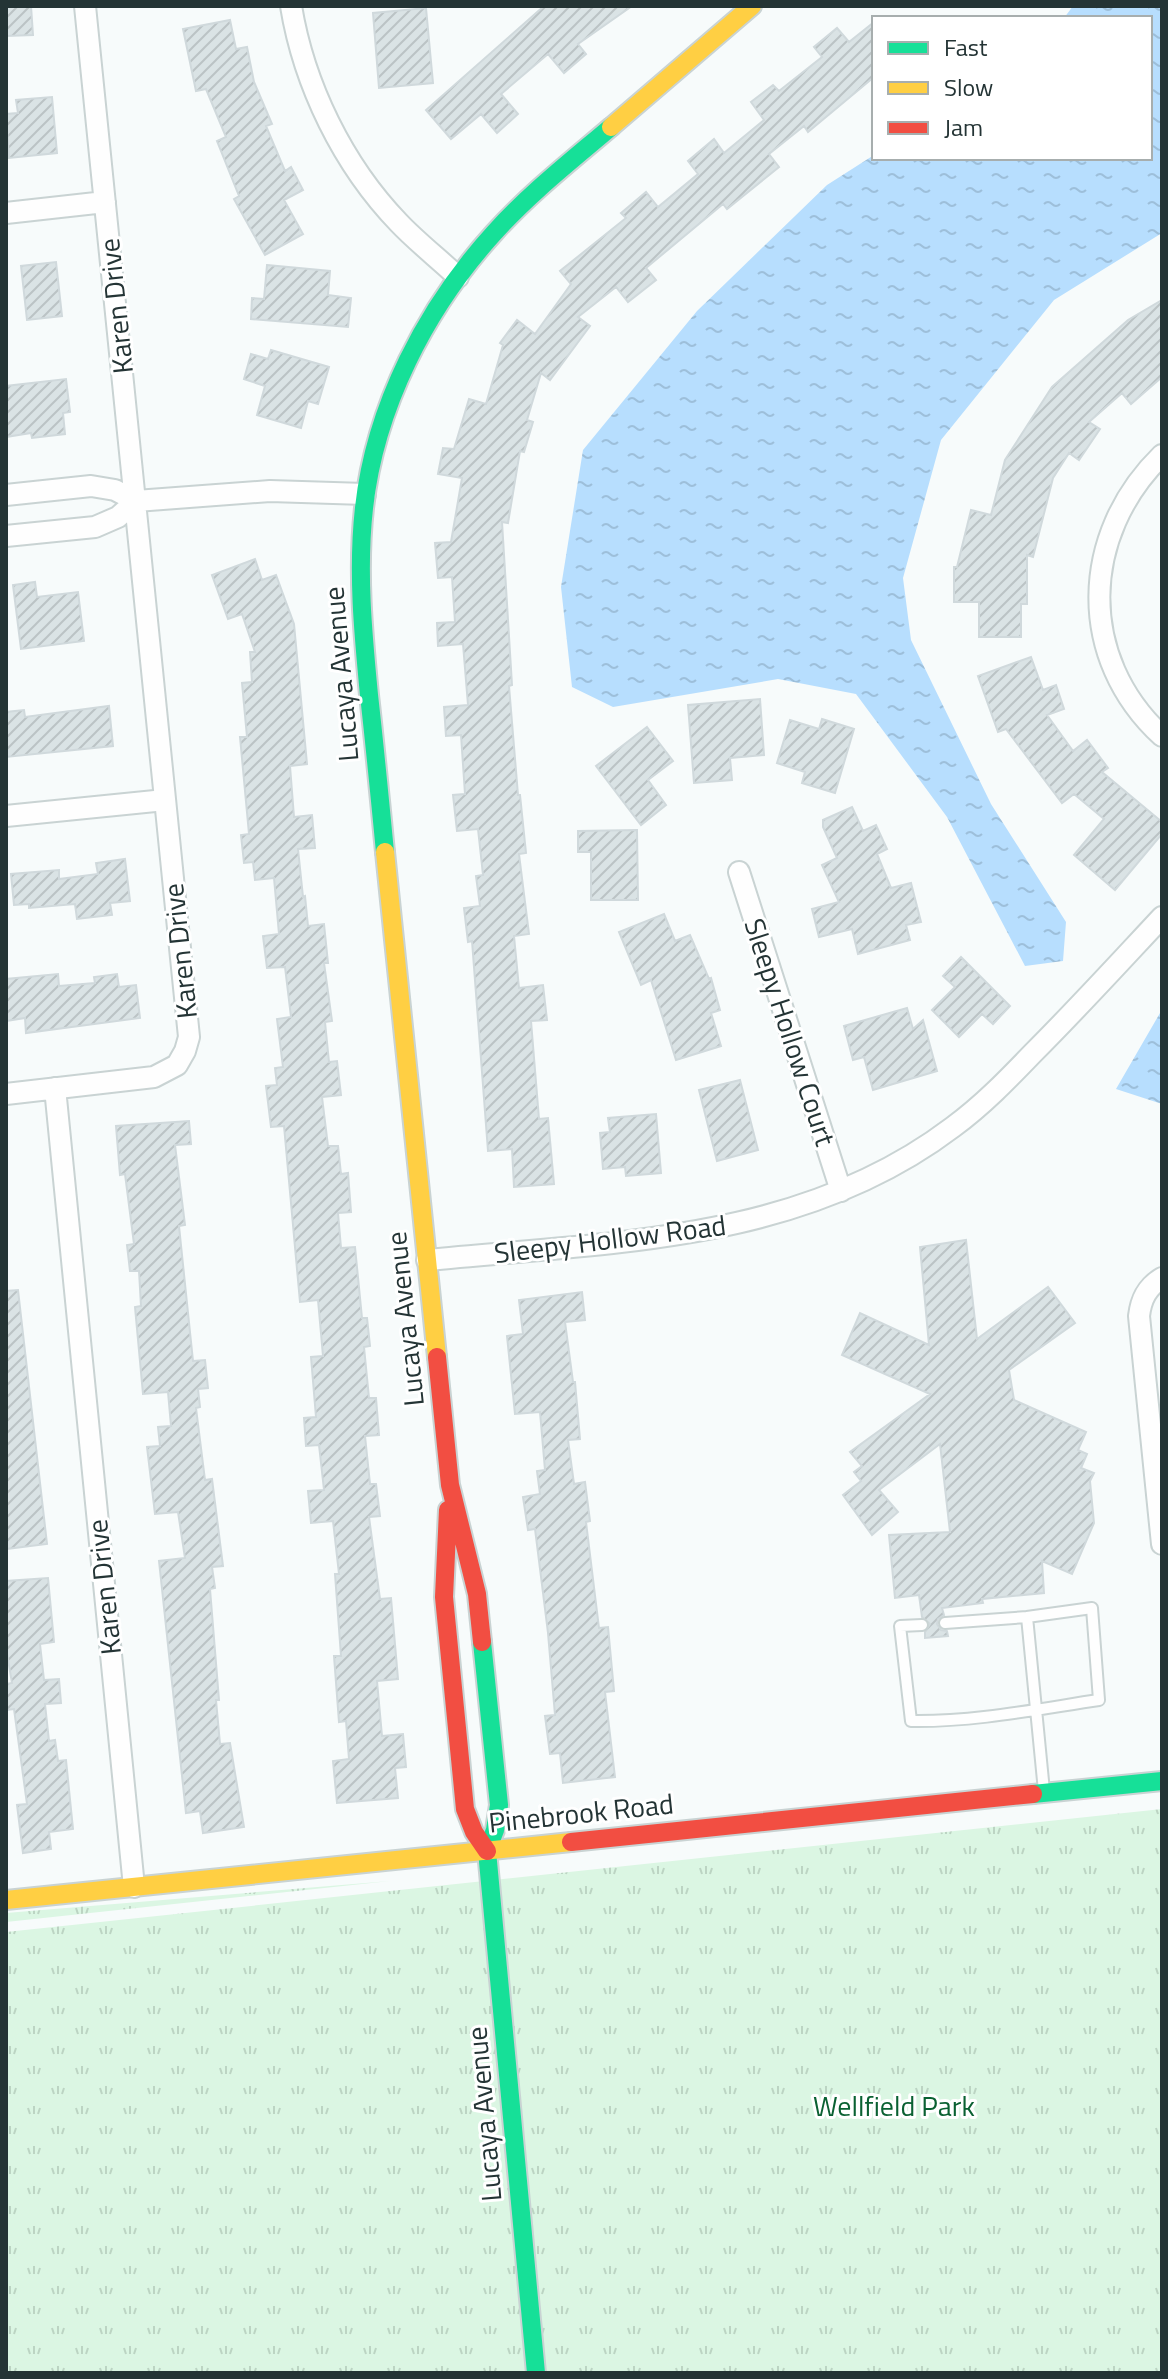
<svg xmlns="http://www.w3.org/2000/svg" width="1168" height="2379" font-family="'Titillium Web',sans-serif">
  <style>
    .park { fill: url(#park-tufts) }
    .water { fill: url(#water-ripples) }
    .building { fill: url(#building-hatch); stroke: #d0d9dc; stroke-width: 2 }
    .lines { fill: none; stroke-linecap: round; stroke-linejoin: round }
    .lane-casing { stroke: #c9d3d3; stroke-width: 14 }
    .street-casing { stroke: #c9d3d3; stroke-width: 24 }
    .fast-casing { stroke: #c9d3d3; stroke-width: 22 }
    .slow-casing { stroke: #c9d3d3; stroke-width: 22 }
    .jam-casing { stroke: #c9d3d3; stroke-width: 22 }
    .lane { stroke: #fefefe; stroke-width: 10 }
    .street { stroke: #fefefe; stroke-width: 20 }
    .fast { stroke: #16e098; stroke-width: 18 }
    .slow { stroke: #ffcf43; stroke-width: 18 }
    .jam { stroke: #f24e42; stroke-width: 18 }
    .labels { text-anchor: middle; stroke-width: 6; stroke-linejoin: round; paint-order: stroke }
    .street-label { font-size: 28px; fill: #243435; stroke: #fff }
    .park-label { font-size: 28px; fill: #0a6132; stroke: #fff }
  </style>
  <defs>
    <pattern id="park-tufts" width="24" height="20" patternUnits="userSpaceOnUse" patternTransform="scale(2)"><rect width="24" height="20" fill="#dbf6e3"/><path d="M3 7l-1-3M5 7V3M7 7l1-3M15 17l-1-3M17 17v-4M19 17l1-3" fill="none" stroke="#bcd4c3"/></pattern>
    <pattern id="water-ripples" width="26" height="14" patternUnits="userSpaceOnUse" patternTransform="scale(2)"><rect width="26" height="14" fill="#b7defe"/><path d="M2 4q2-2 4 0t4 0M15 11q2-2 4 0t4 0" fill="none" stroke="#9dbfda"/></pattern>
    <pattern id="building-hatch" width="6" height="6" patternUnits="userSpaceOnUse" patternTransform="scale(2)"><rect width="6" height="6" fill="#dae3e5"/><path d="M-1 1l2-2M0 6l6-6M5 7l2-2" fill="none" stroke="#bbc3c5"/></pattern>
  </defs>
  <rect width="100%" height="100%" fill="#f7fbfb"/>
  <path class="park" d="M1162,1809V2373H6V1932Z
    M390,1881L6,1922V1913Z"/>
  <path class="water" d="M1073,6H1162V233L1054,300L941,440L903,578L911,640L991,804L1066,922L1063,961L1025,966L947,817L856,694L778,679L613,707L572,687L561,587L583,450L697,311L827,185L874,155V158H1150V18H1064Z
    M1160,1013L1162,1014V1104L1116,1089Z"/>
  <path class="building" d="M6,6H31L33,35L6,36Z
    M544,6H632L578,44L586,54L564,73L548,54L501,94L518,114L497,133L481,114L451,139L426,110Z
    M426,8L433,83L379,88L373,13Z
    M230,20L236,49L247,47L254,82L272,124L266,126L285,171L291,167L303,190L284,200L303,234L265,255L234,199L239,196L217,141L226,137L206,89L196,91L183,29Z
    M874,22V77L808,132L804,126L769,154L779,167L727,209L723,204L646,268L656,280L628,302L616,287L578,317L590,326L550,380L541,373L527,420L533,422L524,452L520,451L508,523L502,522L512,685L509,686L518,795H520L526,853L519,854L529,934L514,936L519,988L543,985L547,1020L531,1021L539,1119L548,1118L554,1184L514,1187L512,1149L488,1151L472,941L468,942L464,908L480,906L476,876L483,875L478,829L457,831L453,795L465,794L461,735L446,736L444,707L468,705L463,644L438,646L437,623L455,622L452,577L438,578L435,543L451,542L462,478L438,474L443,448L454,449L469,399L486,404L503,345L500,343L517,320L535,334L571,284L560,271L626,218L621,213L646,192L658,207L698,174L688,161L714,139L724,153L764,120L751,102L773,85L779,91L822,57L814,47L837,28L849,42Z
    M52,97L57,153L9,158L6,114L18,113L16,100Z
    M56,262L62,316L27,320L21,266Z
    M267,265L330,271L328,295L351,298L348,327L251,319L252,298L264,299Z
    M1162,300V377L1131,404L1122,393L1089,422L1100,429L1079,460L1069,453L1053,478L1033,557L1027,555V604H1021V637H979V602H954V567H957L971,510L991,515L1005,460L1052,387L1128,320Z
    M271,350L329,367L318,404L308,401L301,428L257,415L265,386L244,379L251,354L268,359Z
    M66,379L70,412L63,413L65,434L32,438L31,433L6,437V386Z
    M255,559L262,580L276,575L294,624L307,764L290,766L294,817L312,815L315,848L298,849L303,897L305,896L308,926L324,924L328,963H324L332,1021L325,1022L329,1062L337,1061L341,1095L322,1097L328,1146H338L341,1174L348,1173L351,1212L338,1213L341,1248L355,1247L362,1318H367L370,1346L364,1347L369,1398H376L379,1435L365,1436L370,1484H376L380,1516L369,1517L380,1599L391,1598L398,1679L377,1681L382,1736L403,1734L406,1767L395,1768L398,1798L337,1803L333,1761L349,1759L346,1721L339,1722L334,1656H341L335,1574H339L333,1521L311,1523L308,1491L324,1490L319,1445L306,1446L304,1418L316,1417L311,1357L323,1356L318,1300L300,1302L284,1126L271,1127L266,1086L277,1085L275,1068L283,1067L277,1019L291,1017L285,967L267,968L263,936L279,934L274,878L255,880L253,862L244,863L241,835L249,834L240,737H247L242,683L252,682L250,652H255L242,614L228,619L212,575Z
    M35,582L37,597L78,592L84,641L21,649L13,585Z
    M1031,657L1043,690L1056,685L1064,709L1047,715L1073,751L1087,740L1108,768L1102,772L1162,822V834L1115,890L1074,855L1104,819L1074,794L1062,803L1006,729L998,732L978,676Z
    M760,699L764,755L730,758L732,780L694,783L688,705Z
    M109,706L113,746L6,757V712L24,710L25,717Z
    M822,719L854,729L835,793L802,783L805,772L777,763L790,720L819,729Z
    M647,727L673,761L648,780L666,805L641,825L596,766Z
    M852,807L863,831L876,825L887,849L877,854L891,888L911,883L921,922L906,925L910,940L858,954L852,929L819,937L812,909L839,902L822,865L837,858L823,827V820Z
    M637,830L638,900H591V852H578V831Z
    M125,859L130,901L110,903L112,915L77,919L75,904L29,908V904L14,905L11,874L59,870V879L98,874L96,863Z
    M664,914L675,941L690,935L709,979L711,978L720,1010L711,1013L721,1046L676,1060L651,980L641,985L619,932Z
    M961,957L1010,1006L993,1024L982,1014L959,1037L932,1010L955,987L943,976Z
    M58,974L59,986L95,983L94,977L117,974L119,987L136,985L140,1018L26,1033L25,1018L6,1021V979Z
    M907,1008L913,1029L923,1020L937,1071L873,1090L864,1057L853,1060L844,1026Z
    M740,1080L758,1150L717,1161L699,1090Z
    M656,1114L661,1173L626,1176L625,1167L603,1169L600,1133L610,1132L608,1118Z
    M189,1121L191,1144L175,1145L185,1225L179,1226L193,1361L205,1360L208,1388L198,1389L200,1407L196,1408L205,1480L212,1479L223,1566L212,1567L215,1588L210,1589L219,1700H216L220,1744L230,1743L244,1827L203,1833L200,1811L186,1813L159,1561L185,1558L178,1512L155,1514L147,1447L160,1446L158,1427L171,1426L168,1392L143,1394L135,1307L141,1306L139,1271H130L127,1245L134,1244L125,1174L120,1175L116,1126Z
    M966,1240L977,1339L1048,1287L1075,1323L1009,1370L1014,1400L1086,1432L1078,1450L1087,1454L1081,1468L1094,1473L1090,1481L1094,1523L1072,1574L1042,1561L1044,1593L982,1599L983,1603L942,1608L944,1615L938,1619L937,1624L941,1630L947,1631L948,1636L925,1638V1632L930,1624L922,1617L919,1595L895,1598L889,1535L950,1532L940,1444L879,1490L898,1512L872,1535L843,1495L861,1481L854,1472L862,1466L850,1452L930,1394L842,1355L860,1313L929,1345L920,1247Z
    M18,1290L47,1544L6,1549V1291Z
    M582,1292L585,1320L565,1322L573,1382H575L580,1439L568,1440L574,1484L585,1482L590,1521L586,1522L599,1628L608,1627L614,1691L605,1692L615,1777L563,1783L560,1753L550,1754L545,1716L555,1715L548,1633L535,1529L528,1530L523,1497L540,1494L537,1471L545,1470L540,1412L515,1414L507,1336L523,1334L519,1300Z
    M48,1578L54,1642L40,1644L44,1680L59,1679L61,1703L45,1704L49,1741L55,1740L58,1761L66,1760L73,1829L49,1832L51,1849L23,1853L17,1805L27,1804L14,1709L6,1710V1684L12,1683L6,1648V1581Z"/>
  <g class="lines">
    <defs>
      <path id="lane" d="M945,1623L1027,1617
        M922,1625L900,1626L911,1721C974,1722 1038,1709 1099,1700L1092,1608L1027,1617L1044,1791"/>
      <path id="street" d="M291,6C304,85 343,165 399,223C417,242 439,259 458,277
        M6,213L105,202
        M1162,455C1080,535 1077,658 1162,736
        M6,495L91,486L115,490L136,501L270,491L365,494
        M6,536L95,527L118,517L136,501
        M6,816L165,800
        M739,872L841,1191
        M55,1088L134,1887
        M6,1094L154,1077L177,1065L185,1051L189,1037L85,6
        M427,1260C610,1242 800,1243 953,1127C983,1105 1008,1079 1033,1053C1077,1009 1119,963 1162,917
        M1162,1278C1147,1287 1141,1299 1139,1316L1162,1544"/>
      <path id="fast" d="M385,852C380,800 375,748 369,695C363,633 357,571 364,508C375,407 426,308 494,233C529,194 571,161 611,127
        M482,1642L499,1805L495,1830L487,1851L536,2373
        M1033,1794L1162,1781"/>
      <path id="slow" d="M611,127L752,6
        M385,852L437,1357
        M6,1900L571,1842"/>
      <path id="jam" d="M437,1357L450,1485L477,1594L482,1642
        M448,1510L444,1597L465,1809L474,1832L487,1851
        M571,1842L1033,1794"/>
    </defs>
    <use href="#lane" class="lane-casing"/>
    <use href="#street" class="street-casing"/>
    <use href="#fast" class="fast-casing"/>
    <use href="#slow" class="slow-casing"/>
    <use href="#jam" class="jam-casing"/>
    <use href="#lane" class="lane"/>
    <use href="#street" class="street"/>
    <use href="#fast" class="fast"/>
    <use href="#slow" class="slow"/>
    <use href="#jam" class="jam"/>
  </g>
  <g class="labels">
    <g class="street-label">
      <text transform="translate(116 306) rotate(-96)" y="10">Karen Drive</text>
      <text transform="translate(341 674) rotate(-95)" y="10">Lucaya Avenue</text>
      <text transform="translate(180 951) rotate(-96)" y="10">Karen Drive</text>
      <text transform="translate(790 1032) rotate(72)" y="10">Sleepy Hollow Court</text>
      <text transform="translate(610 1239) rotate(-7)" y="10">Sleepy Hollow Road</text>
      <text transform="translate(405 1319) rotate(-96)" y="10">Lucaya Avenue</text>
      <text transform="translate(104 1587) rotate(-96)" y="10">Karen Drive</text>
      <text transform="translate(581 1813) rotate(-6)" y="10">Pinebrook Road</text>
      <text transform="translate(484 2114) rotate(-95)" y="10">Lucaya Avenue</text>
    </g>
    <g class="park-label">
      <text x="894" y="2116">Wellfield Park</text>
    </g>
  </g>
  <rect width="1168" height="2379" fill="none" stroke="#243435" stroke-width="16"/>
  <rect x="872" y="16" width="280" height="144" fill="#ffffff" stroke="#a7aeae" stroke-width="2"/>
  <rect x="888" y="42" width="40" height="12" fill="#16e098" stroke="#a7aeae" stroke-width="2"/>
  <text x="944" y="56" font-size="24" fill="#243435">Fast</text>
  <rect x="888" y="82" width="40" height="12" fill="#ffcf43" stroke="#a7aeae" stroke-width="2"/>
  <text x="944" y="96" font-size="24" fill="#243435">Slow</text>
  <rect x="888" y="122" width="40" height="12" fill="#f24e42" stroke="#a7aeae" stroke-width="2"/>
  <text x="944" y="136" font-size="24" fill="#243435">Jam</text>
</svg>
